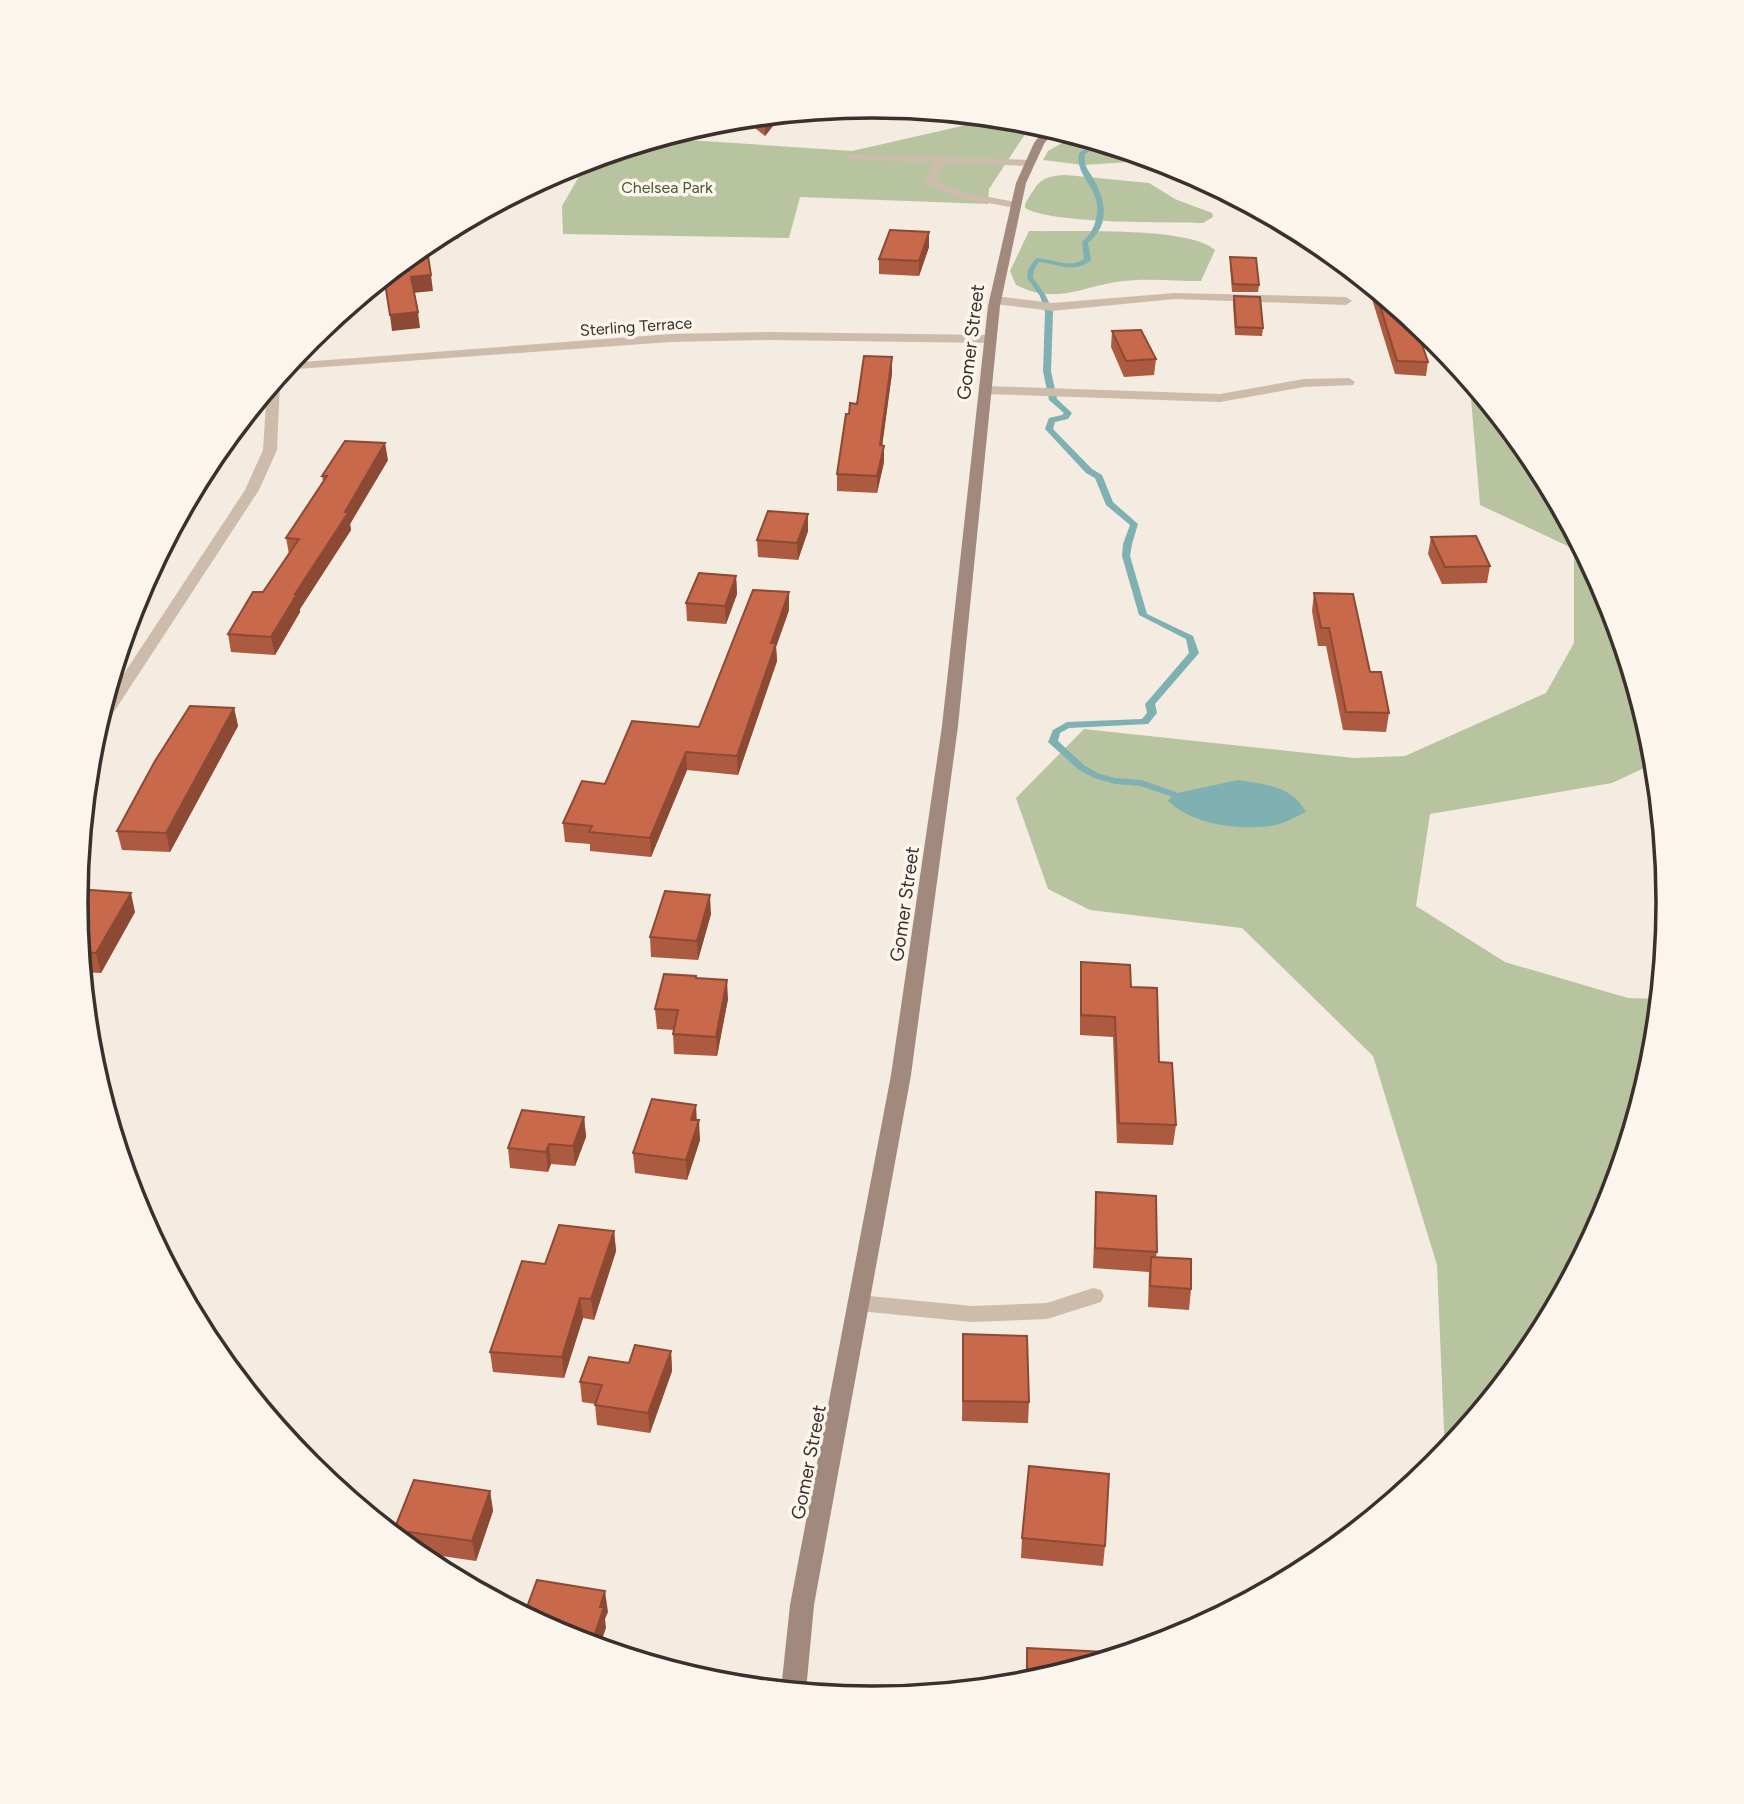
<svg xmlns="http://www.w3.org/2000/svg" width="1744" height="1804" font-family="Figtree,sans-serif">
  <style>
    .green { fill: #b8c4a0 }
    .water { fill: #7fb0b2 }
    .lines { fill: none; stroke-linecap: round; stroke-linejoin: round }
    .stream { fill: #7fb0b2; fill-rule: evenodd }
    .lane { fill: #cdbbac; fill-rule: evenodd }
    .street { fill: #cdbbac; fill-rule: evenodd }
    .secondary { fill: #a18a7d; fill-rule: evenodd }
    .wall { fill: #ac5a40 }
    .shaded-wall { fill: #8c4a34 }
    .building { fill: #c8694b; stroke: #8c4a34; stroke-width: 2 }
    .labels { text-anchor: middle; stroke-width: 7; stroke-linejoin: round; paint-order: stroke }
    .far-park-label { font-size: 16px; fill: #4a5a2e; stroke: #fbf5ee }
    .far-street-label { font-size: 16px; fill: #3b302b; stroke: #fbf5ee }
    .street-label { font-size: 19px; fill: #3b302b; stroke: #fbf5ee }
    .rim { fill: none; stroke: #3b302b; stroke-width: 3.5 }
  </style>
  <rect width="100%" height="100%" fill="#f4ebe1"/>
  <path class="green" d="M997,118L1033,122L989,189L988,204L800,197L789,238L563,234L562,206L589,159L658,138L852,151Z
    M1076,135L1157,160L1084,165L1043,160L1048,151Z
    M1066,175L1149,183L1175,199L1212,213L1213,217L1203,223C1166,222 1052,224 1025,208V204C1038,183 1039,176 1066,175Z
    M1029,231C1068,232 1189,226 1215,250L1201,281C1176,281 1149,278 1124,281C1084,285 1058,306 1016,285L1010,271Z
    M1483,397L1535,460L1608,597L1654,747L1655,763L1612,783L1430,814L1416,906L1505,962L1628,998L1659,999L1653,1058L1608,1207L1534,1345L1445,1454L1437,1265L1373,1056L1242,928L1090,910L1048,889L1016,798L1084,729L1354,758L1405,756L1546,693L1574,643V549L1480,505L1471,399Z"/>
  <path class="water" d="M1238,780C1266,785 1291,785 1306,812C1295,817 1282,825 1271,826C1237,830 1194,825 1168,801L1173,794Z"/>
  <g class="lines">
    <path class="stream" d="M1088,139L1093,140V149L1085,154C1083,167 1089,170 1094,180C1106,201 1110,225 1088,243L1091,260C1075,274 1058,264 1039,262L1034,270L1033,278L1046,296L1053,312L1051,371L1057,399L1072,413L1068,419L1055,422L1053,429L1092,469L1102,475L1113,502L1138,524L1132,544L1130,556L1147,614L1193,636L1199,653L1155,704L1157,713L1148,724L1069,728L1060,733L1058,741L1085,766L1100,774L1115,778L1141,780L1176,792L1178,794L1173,797L1140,786L1115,784L1094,778L1079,770L1048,742L1053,730L1067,722L1142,719L1147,713L1145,704L1147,702L1189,653L1186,639L1139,615L1122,556L1123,544L1130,525L1106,505L1095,478L1086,473L1045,429L1049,418L1062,415L1064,413L1049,400L1043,371L1045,312L1040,296L1027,278L1028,270L1035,259L1037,258C1053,259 1070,269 1084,259L1082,242C1089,236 1094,229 1096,219C1104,189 1074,178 1079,153L1087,148Z"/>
    <path class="lane" d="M1175,293L1346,297L1352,301L1346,305L1175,299L1052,311L995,304L989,300L995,296L1052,303Z
      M1349,378L1355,382L1353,385L1304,387L1220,402L985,394L979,390L985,386L1220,394L1304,379Z
      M1093,1288L1101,1290L1104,1296L1101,1302L1047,1319L972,1322L859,1311L851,1309L848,1303L851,1297L859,1295L972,1306L1047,1303Z"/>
    <path class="street" d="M851,154L1030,160L1035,163L1030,166L944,163L936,181L967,193L1020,203V207L1016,208L960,198L926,184L925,182L934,163L847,159L846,157Z
      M770,332L990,335L996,339L990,343L770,340L671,342L283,370L289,363L671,334Z
      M276,378L280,381L277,450L259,490L104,727L95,732L104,704L245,490L263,450L267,389Z"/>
    <path class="secondary" d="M1047,126L1055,129L1044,144L1026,183L1000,306L958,726L911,1075L814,1605L806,1691L781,1690L790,1605L891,1075L942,726L988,306L1016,183L1034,143Z"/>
  </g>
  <path class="wall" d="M780,114V117L765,136L744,119L736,122L728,119Z
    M467,219L458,239H432V238Z
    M929,247L919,276L879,274V259Z
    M1230,257L1259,285L1258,292H1232L1230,265Z
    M1374,288L1414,321L1428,362L1426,376L1395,374L1372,299Z
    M1234,296L1263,328L1262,336L1235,335L1233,304Z
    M1112,331L1156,359L1154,375L1124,377L1111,347Z
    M892,373L882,445L884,446V462L877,493L837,491V474L849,414L857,404Z
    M388,460L350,524L351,530L300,609V612L275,655L231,652L228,634L263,592L289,554L286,538L323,481L322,476Z
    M808,531L798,560L758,557L757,540Z
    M1431,537L1490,566L1487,583L1442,584L1428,554Z
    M736,576L737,594L726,624L687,621L686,603Z
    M1314,593L1370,672L1389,713L1386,732L1343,730L1326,646H1318L1312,611Z
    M789,610L776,647L777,661L738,775L687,770L651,857L590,851V844L565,842L563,823L605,784L699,727Z
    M234,708L238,726L170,852L122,850L117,831Z
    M75,902L135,912L101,973L82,972Z
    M711,914L698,960L651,957L650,937Z
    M1081,962L1131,987L1159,1062L1176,1125L1173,1145L1117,1143L1113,1037L1080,1035V982Z
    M696,978L728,999L717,1056L674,1054L673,1034L674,1030L657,1029L655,1009Z
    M584,1117L586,1137L575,1166L551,1164L548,1172L510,1168L508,1148Z
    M697,1120L700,1140L687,1180L635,1173L633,1153Z
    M1096,1192L1157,1252L1156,1257L1191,1289L1189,1310L1148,1307L1149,1272L1093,1268Z
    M614,1231L616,1251L594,1320L583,1318L564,1378L493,1372L490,1352L545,1264Z
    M963,1334L1029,1402L1028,1423L962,1421Z
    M671,1351L672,1371L650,1433L597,1425L595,1404L582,1402L580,1382L629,1363Z
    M490,1491L493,1511L476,1561L414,1552L396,1537L394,1530Z
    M1022,1538L1105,1546L1103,1566L1021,1558Z"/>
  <path class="shaded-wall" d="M780,114V117L765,136V122L770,115Z
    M744,118V119L736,122V119Z
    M467,219L458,239L456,225Z
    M929,232V247L919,276V261Z
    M431,275L433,291L412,293L411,277Z
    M418,312L420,328L392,331L390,315Z
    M892,357V373L880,462V445Z
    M385,443L388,460L350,524L351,530L300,609V612L275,655L271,637L295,594Z
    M884,446V462L877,493V476Z
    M808,514V531L798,560L797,543Z
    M736,576L737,594L726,624L725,606Z
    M789,592V610L776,647L777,661L738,775L737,756L771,643Z
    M234,708L238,726L170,852L166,833Z
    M686,752L687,770L651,857L650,838Z
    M131,893L135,912L101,973L96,953Z
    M710,895L711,914L698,960L697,941Z
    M727,980L728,999L717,1056L716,1037Z
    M696,1105L697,1124L691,1120Z
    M584,1117L586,1137L575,1166L573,1146Z
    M699,1120L700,1140L687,1180L686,1160Z
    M549,1144L551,1164L548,1172L546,1152Z
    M614,1231L616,1251L594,1320L591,1299Z
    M580,1298L583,1318L564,1378L562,1357Z
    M671,1351L672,1371L650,1433L648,1413Z
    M490,1491L493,1511L476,1561L472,1541Z
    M605,1591L608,1612L605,1619L606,1628L599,1648L591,1645L600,1607Z"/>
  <path class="building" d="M770,115L765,122L757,117Z
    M890,230L929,232L919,261L879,259Z
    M426,243L431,275L411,277L418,312L390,315L384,277L394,269L397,268L399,264Z
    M1230,257L1256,258L1259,285L1233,284Z
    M1375,289L1414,321L1428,362L1397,361Z
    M1234,296L1260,297L1263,328L1236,327Z
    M1141,330L1156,359L1126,361L1112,331Z
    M864,356L892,357L880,445L884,446L877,476L837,474L846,414H849L850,403L857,404Z
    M345,441L385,443L345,512L348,513L295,594H297L271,637L228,634L253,592H263L299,539L286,538L327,476H322Z
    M768,511L808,514L797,543L757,540Z
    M1476,536L1490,566L1445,567L1431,537Z
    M699,573L736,576L725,606L686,603Z
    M753,590L789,592L771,643H776L737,756L686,752L650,838L589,832L592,826L563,823L582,781L605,784L632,721L699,727Z
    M1314,593L1353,594L1370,672H1381L1389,713L1346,712L1329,628H1321Z
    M190,706L234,708L166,833L117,831L155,761Z
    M77,889L131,893L96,953L80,952L75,902Z
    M665,891L710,895L697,941L650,937Z
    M1081,962L1130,965L1131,987L1157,988L1159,1062L1172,1063L1176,1125L1119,1123L1115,1017L1081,1015Z
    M664,974L696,976V978L727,980L716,1037L673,1034L678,1010L655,1009Z
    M652,1099L696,1105L691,1120H699L686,1160L633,1153Z
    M522,1110L584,1117L573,1146L549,1144L546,1152L508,1148Z
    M1096,1192L1156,1196L1157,1252L1095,1248Z
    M559,1225L614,1231L591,1299L580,1298L562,1357L490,1352L522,1261L545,1264Z
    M1151,1257L1191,1259V1289L1150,1286Z
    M963,1334L1027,1336L1029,1402L963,1401Z
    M635,1345L671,1351L648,1413L595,1405L602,1385L580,1382L589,1357L629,1363Z
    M1029,1466L1109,1474L1105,1546L1022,1538Z
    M414,1480L490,1491L472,1541L394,1530Z
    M537,1580L605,1591L600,1607H604L591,1645L567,1638L524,1615Z
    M1027,1648L1127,1653L1027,1684Z"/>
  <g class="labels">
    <g class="far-park-label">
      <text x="667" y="193">Chelsea Park</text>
    </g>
    <g class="far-street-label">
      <text transform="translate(636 326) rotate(-4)" y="6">Sterling Terrace</text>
    </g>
    <g class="street-label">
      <text transform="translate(970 342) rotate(-83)" y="7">Gomer Street</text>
      <text transform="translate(904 904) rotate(-82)" y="7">Gomer Street</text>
      <text transform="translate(808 1462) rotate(-79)" y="7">Gomer Street</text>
    </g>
  </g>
  <path d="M0 0H1744V1804H0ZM88 902a784 784 0 1 1 1568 0a784 784 0 1 1-1568 0Z" fill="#fbf5ee" fill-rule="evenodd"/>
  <path class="rim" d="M88 902a784 784 0 1 1 1568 0a784 784 0 1 1-1568 0Z"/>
</svg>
